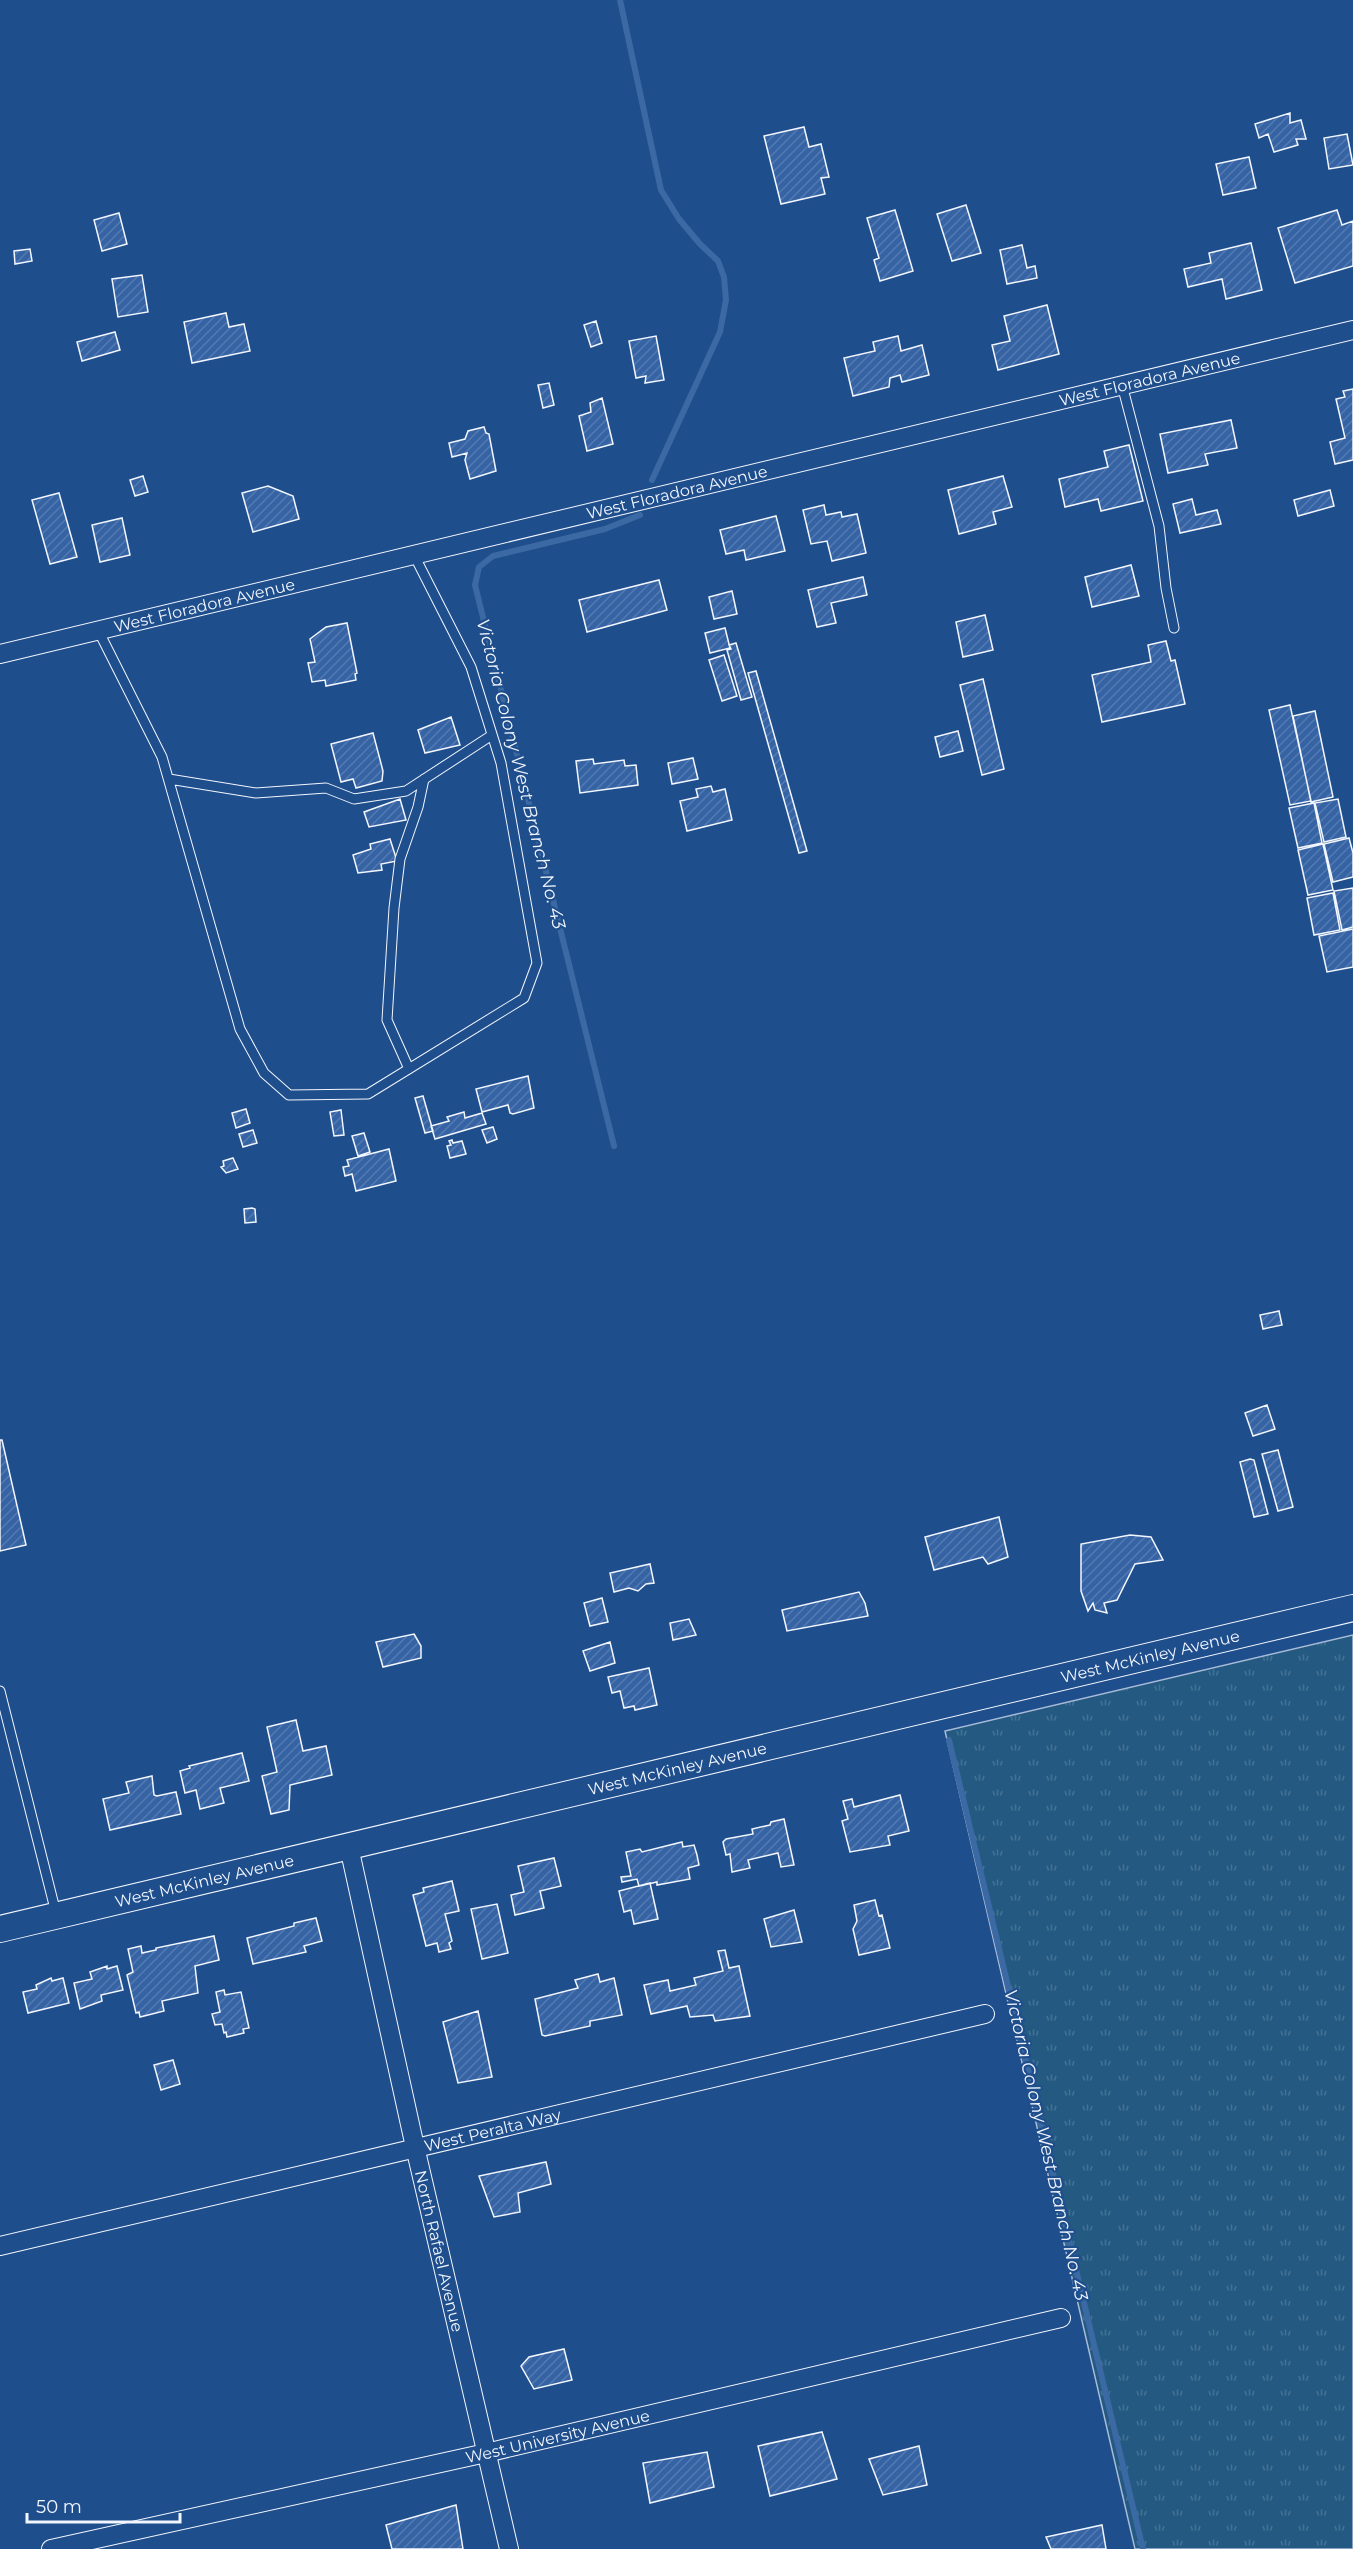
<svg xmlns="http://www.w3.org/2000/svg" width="1353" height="2549" font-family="Montserrat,sans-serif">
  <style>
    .grass { fill: url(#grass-tufts); stroke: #a8bbd7; stroke-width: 1.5 }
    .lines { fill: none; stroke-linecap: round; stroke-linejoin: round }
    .stream { stroke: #3b69a3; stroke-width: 6 }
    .building { fill: url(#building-hatch); stroke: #f2f6ff; stroke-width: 1.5 }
    .service-casing { stroke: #f2f6ff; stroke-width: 11 }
    .minor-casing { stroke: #f2f6ff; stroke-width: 20 }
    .secondary-casing { stroke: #f2f6ff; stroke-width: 28 }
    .service { stroke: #1f4e8c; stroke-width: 9 }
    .minor { stroke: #1f4e8c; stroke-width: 18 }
    .secondary { stroke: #1f4e8c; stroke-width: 26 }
    .labels { text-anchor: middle; stroke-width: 4.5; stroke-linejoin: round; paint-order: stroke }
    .street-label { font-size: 16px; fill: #f2f6ff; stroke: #1f4e8c }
    .water-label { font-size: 18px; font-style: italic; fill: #f2f6ff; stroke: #1f4e8c }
  </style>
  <defs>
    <pattern id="grass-tufts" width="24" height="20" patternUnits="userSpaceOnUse" patternTransform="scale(1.5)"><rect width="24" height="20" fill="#245a82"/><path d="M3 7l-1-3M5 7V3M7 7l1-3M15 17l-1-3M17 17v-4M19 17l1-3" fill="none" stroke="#447295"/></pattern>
    <pattern id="building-hatch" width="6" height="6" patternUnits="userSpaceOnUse" patternTransform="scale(1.5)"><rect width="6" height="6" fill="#3563a3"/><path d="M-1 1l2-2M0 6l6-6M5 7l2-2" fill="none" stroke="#537ab1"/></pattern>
  </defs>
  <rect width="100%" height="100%" fill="#1f4e8c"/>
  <path class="grass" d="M1353,1635V2549H1135L945,1731Z"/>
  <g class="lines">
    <path class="stream" d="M620,0L661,190L679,219L700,244L718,261L724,277L726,300L720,332L652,480
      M614,1146L475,585L479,567L493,556L605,529L640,515
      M949,1740L1143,2549"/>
  </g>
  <path class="building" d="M1290,113V123L1301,120L1306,139H1296L1298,145L1274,152L1268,134L1259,138L1255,124Z
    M804,127L809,147L821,144L829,177L821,178L825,194L781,204L764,136Z
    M1347,134L1353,165L1329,169L1324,138Z
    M1249,157L1256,188L1223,195L1216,164Z
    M966,205L981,253L952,261L937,214Z
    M895,210L913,271L880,281L874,260L879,258L867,218Z
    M1337,210L1342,225L1353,221V266L1295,283L1278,228Z
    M119,213L127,244L102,251L94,220Z
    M1251,243L1262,290L1226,299L1222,279L1188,287L1184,269L1211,263L1209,253Z
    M1022,245L1027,268L1035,266L1037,278L1007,284L1000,250Z
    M30,249L32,261L15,264L14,251Z
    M142,275L148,312L118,317L112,279Z
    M1047,305L1059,354L998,370L992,345L1010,341L1004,316Z
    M226,313L229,327L244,324L250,351L192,363L184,322Z
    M596,321L602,343L591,347L584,325Z
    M115,332L120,350L82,361L77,342Z
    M656,336L664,380L645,383L646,376L636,378L629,341Z
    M898,336L901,351L922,345L929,375L902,382L900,375L890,378L889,387L853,396L844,358L875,351L873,342Z
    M549,383L554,405L543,408L538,385Z
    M1353,389V460L1335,464L1330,442L1345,438L1336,399L1345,397L1343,391Z
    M602,398L613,444L587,451L579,416L591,412L590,403Z
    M1231,420L1237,448L1205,454L1208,465L1168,473L1160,434Z
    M484,427L486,433L489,434L496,471L470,479L465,460L467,453L452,457L449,443L465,439L468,431Z
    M1129,445L1143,501L1101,511L1098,499L1065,507L1059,479L1108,467L1104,451Z
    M143,476L148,492L135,496L130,480Z
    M1003,476L1012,507L993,512L996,524L959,534L948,490Z
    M268,486L293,496L299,519L253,532L242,493Z
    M1330,490L1334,506L1298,516L1294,500Z
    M59,493L77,557L50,564L32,500Z
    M1192,499L1196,515L1217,510L1221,524L1180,533L1173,504Z
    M824,505L826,515L841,512L842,517L857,514L866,553L832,561L827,541L811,544L803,510Z
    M776,516L785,551L746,560L744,550L726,554L720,530Z
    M122,518L130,555L100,562L92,525Z
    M1131,565L1139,596L1092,607L1085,577Z
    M863,577L867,595L831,603L836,623L817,627L808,590Z
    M659,580L667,610L587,632L579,600Z
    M732,591L737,614L714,619L709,597Z
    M985,615L993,650L963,657L956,622Z
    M347,623L357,673L355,674L356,680L326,686L325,680L312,682L308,663L315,662L310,639L326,627Z
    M725,628L730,648L710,653L705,633Z
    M1166,641L1171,661L1175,660L1185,704L1102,722L1092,675L1151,662L1148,645Z
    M736,643L752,697L741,700L727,650L731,649L729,645Z
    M724,655L737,696L722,701L709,660Z
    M756,671L807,851L799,853L748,673Z
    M983,679L1004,769L982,775L960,685Z
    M1290,705L1311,801L1290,805L1269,710Z
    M1315,711L1333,797L1311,802L1293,716Z
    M451,717L460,745L425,753L418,730Z
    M958,731L963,751L940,757L935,737Z
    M373,733L383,771L382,781L356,788L353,779L341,782L331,744Z
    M693,758L698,779L672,784L668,763Z
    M593,759L594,764L624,760L625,766L636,765L638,785L580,793L576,761Z
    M711,786L713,792L725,789L732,820L687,831L680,801L698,797L696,789Z
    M400,799L406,820L369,827L364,812Z
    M1338,799L1346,837L1324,842L1315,803Z
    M1314,803L1322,843L1298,848L1289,808Z
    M1349,838L1353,853V877L1333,882L1324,844Z
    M390,839L397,861L381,864L382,870L358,873L353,855L371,849L370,844Z
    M1323,844L1333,890L1308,895L1298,850Z
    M1353,888V927L1342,930L1334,891Z
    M1333,893L1340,930L1314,935L1307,898Z
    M1353,929V967L1327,972L1319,936Z
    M528,1076L534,1108L513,1114L510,1113L508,1105L482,1112L476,1089Z
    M423,1096L433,1131L425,1133L415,1098Z
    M246,1109L250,1123L236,1128L232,1113Z
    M341,1110L344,1135L334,1136L330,1112Z
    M464,1112L465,1118L482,1113L486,1124L435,1139L431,1126L449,1121L447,1117Z
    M493,1127L497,1139L487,1143L482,1130Z
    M253,1130L257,1143L243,1147L239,1134Z
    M364,1133L370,1152L358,1156L352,1136Z
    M452,1140L453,1143L462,1141L466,1154L450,1158L447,1146L451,1145L449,1141Z
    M389,1149L396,1181L356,1191L352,1174L345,1176L343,1167L349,1166L347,1160Z
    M233,1158L238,1169L226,1173L221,1167L224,1166L223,1161Z
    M252,1208L255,1209L256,1222L245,1223L244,1209Z
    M1279,1311L1282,1325L1263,1329L1260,1315Z
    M1267,1405L1275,1429L1253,1436L1245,1413Z
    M0,1440H2L26,1545L0,1551Z
    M1278,1450L1293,1507L1278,1511L1262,1454Z
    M1250,1459L1254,1460L1268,1514L1254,1517L1240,1462Z
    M999,1517L1008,1557L988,1564L983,1557L934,1570L925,1537Z
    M1130,1535L1151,1537L1163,1560L1135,1564L1117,1600L1104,1603L1107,1613L1095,1610L1093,1603L1088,1611L1081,1591V1544Z
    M650,1564L654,1583L646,1584L638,1591L629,1588L614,1592L610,1573Z
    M859,1592L865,1603L868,1616L787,1631L782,1610Z
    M602,1598L608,1622L590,1626L584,1603Z
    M689,1619L696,1635L673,1640L670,1623Z
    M414,1634L421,1646V1658L383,1667L376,1642Z
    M610,1642L615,1663L590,1671L583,1651Z
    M649,1668L657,1705L635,1710L634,1706L624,1708L620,1691L612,1693L608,1677Z
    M296,1720L303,1751L326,1746L332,1775L290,1785L289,1810L271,1814L262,1776L277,1772L267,1727Z
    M242,1753L249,1781L220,1788L224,1803L200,1809L196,1790L185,1793L180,1771L190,1768L189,1766Z
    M152,1776L154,1795L157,1796L176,1792L181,1814L110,1830L103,1799L129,1793L126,1782Z
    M900,1795L909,1831L888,1836L890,1845L850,1852L842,1821L848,1819L843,1801L852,1799L854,1807Z
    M784,1819L794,1865L781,1867L778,1853L748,1860L750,1868L732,1872L730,1854L726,1855L723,1842L726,1839L753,1834L752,1829L770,1825L771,1822Z
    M682,1842L683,1847L694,1845L697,1855L699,1865L688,1868L690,1879L657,1885V1882L639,1886L637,1879L622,1882L621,1877L631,1876L626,1852L640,1849L642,1852Z
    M554,1858L561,1886L540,1891L544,1908L515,1915L511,1895L524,1892L518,1866Z
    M452,1881L459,1911L445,1914L452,1941L449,1943L451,1949L439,1952L437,1943L426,1946L413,1895L424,1892L423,1888Z
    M650,1883L658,1919L634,1924L631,1910L624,1912L619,1891Z
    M875,1900L879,1916L882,1915L890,1948L859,1955L853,1929L857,1921L854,1905Z
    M497,1904L508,1953L482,1959L471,1909Z
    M794,1910L802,1942L771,1947L764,1919Z
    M316,1918L322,1941L304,1946L306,1952L253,1964L247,1938L294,1926V1923Z
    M214,1936L219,1960L195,1966L198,1993L162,2001L164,2011L140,2017L139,2012L136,2013L127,1975L133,1972L128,1949L141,1946L142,1953L156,1950V1948Z
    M725,1950L729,1968L739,1966L750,2016L715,2021L713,2015L690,2017L687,2006L651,2014L644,1985L668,1980L670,1991L696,1985L694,1978L723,1971L718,1951Z
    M107,1966V1969L117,1966L123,1990L101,1995L102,2001L80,2009L74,1983L92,1979L90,1972Z
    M598,1974L600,1982L614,1978L622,2015L590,2021V2026L545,2036L542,2035L535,1999L578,1988L575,1980Z
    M51,1978L52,1981L63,1978L69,2003L28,2013L23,1992L37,1989L36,1985Z
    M224,1990L225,1995L241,1992L249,2028L243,2029L244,2033L227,2037L226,2032L224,2033L222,2024L215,2025L212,2014L220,2012L216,1992Z
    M478,2011L492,2077L458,2083L443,2022Z
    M173,2060L180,2084L161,2090L154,2065Z
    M546,2162L551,2184L518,2193L520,2212L494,2217L479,2176Z
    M564,2349L572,2380L534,2389L521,2366L529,2357Z
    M822,2432L837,2479L770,2496L758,2446Z
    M919,2446L927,2485L883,2495L869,2459Z
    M707,2452L714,2487L650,2503L643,2463Z
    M456,2505L463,2549H392L386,2525Z
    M1102,2525L1106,2549H1051L1046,2537Z"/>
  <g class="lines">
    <defs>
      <path id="service" d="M1122,385L1159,526L1166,588L1174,628
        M98,630L162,757L240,1029L264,1073L289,1095L368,1094L524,998L537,963L501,763L471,667L414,555
        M169,779L256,793L326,788L354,799L406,791L492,735
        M409,1069L387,1020L394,908L400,859L418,807L424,779
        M0,1691L56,1913"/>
      <g id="minor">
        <path id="s1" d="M0,654L1353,330"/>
        <path id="s2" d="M349,1847L415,2147L509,2549"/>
        <path id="s3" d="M0,2246L985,2014"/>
        <path id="s4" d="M51,2549L486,2453L1061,2318"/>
      </g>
      <g id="secondary">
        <path id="s5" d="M0,1929L1353,1608"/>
      </g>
    </defs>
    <use href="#service" class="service-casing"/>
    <use href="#minor" class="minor-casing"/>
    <use href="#secondary" class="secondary-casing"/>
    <use href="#service" class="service"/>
    <use href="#minor" class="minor"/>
    <use href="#secondary" class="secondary"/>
  </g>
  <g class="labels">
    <g class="street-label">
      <text dy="6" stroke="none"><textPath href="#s1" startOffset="1182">West Floradora Avenue</textPath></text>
      <text dy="6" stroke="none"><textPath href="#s1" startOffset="696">West Floradora Avenue</textPath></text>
      <text dy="6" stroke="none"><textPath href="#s1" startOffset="210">West Floradora Avenue</textPath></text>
      <text dy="6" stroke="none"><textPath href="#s5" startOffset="1182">West McKinley Avenue</textPath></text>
      <text dy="6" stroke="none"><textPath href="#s5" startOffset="696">West McKinley Avenue</textPath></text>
      <text dy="6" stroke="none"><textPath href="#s5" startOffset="210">West McKinley Avenue</textPath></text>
      <text dy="6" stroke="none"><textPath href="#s3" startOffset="506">West Peralta Way</textPath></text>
      <text dy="6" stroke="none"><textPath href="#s2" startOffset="414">North Rafael Avenue</textPath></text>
      <text dy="6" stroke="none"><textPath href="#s4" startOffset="519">West University Avenue</textPath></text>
    </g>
    <g class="water-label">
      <text transform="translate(521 774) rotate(76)" y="6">Victoria Colony West Branch No. 43</text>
      <text transform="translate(1046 2145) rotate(77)" y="6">Victoria Colony West Branch No. 43</text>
    </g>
  </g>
  <path d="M27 2513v9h153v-9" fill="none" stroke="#f2f6ff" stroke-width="3"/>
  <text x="36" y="2513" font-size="18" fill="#f2f6ff" stroke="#1f4e8c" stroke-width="4.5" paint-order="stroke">50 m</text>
</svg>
